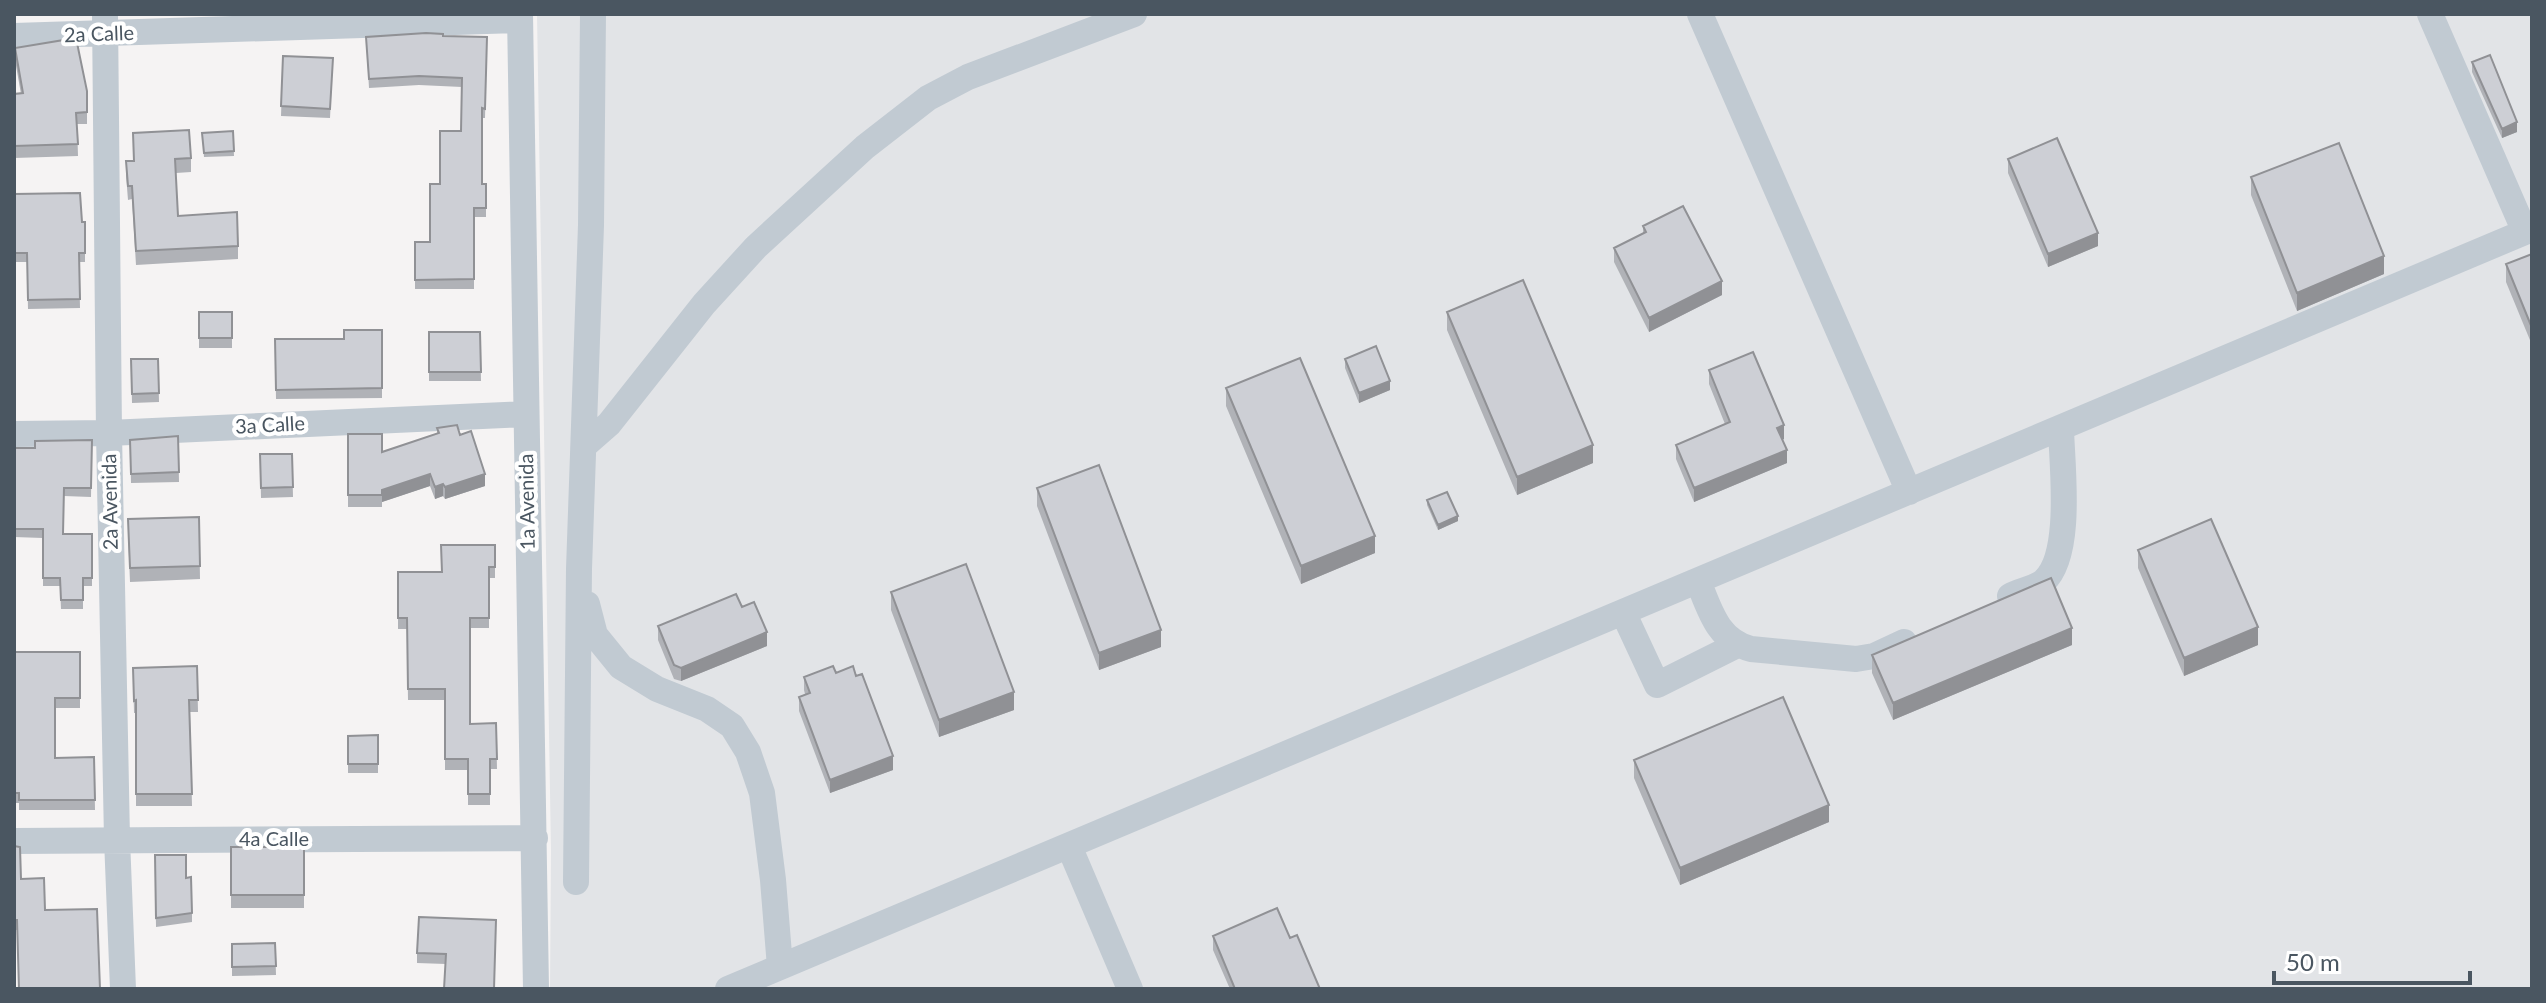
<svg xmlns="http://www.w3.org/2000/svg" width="2546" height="1003" font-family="Lato,sans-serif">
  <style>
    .airport { fill: #e2e4e7 }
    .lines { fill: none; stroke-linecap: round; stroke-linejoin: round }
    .minor { stroke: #c1cad2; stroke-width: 26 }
    .wall { fill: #b0b2b7 }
    .shaded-wall { fill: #909195 }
    .building { fill: #cdcfd5; stroke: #909195; stroke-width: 2 }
    .labels { text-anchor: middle; stroke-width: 8; stroke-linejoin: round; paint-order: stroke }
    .street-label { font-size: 20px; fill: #4a5661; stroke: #fff }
  </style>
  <rect width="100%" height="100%" fill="#f5f3f3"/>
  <path class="airport" d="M537,14H2532V989H550L551,851Z"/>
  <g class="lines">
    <path class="minor" d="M105,14L109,433L117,839L123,989
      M520,14L536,989
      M1700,14L1909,492
      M2430,14L2525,232
      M14,36L520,20
      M14,434L109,433L525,414
      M585,445L609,424L704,304L756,247L865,147L928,98L968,77L1134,14
      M1698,581C1710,610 1717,640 1751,649L1856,659L1874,656L1904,642
      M2010,596C2019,591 2036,588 2044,581C2073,555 2062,466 2061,429
      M587,604L595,635L621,667L657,689L707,709L732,726L748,752L762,793L773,880L780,967
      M1623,612L1657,685L1737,645
      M14,841L535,838
      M1069,846L1130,989
      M576,882L579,569L591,225L593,14
      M728,989L2532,229"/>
  </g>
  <path class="wall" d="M443,36L487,37L485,118H482V184H486V217H474V289H415V242H430L440,184L461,131L462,87L419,85L369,88L366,37Z
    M15,48L87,112V124H77L78,156L14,158V94H21L15,60Z
    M283,56L333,58L330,118L281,116Z
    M2472,62L2517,132L2502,138L2472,72Z
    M233,131L234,156L204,157L202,133Z
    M133,133L191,158V172L176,173L178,216L238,246V259L136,265L132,199L128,200L126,175V161H134Z
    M2008,159L2098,246L2048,267L2008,173Z
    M2251,177L2384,274L2297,311L2251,195Z
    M14,194L82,222H85V262H79L80,308L28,309L27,262H14Z
    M1643,226L1722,295L1649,332L1614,262V248L1643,233Z
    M2532,254V345L2506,282V264Z
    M199,312H232V348H199Z
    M1447,312L1593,463L1517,495L1447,330Z
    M382,330V398L276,399L275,339H344Z
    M429,332H480L481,381H429Z
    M131,359H158L159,402L132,403Z
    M1345,359L1390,390L1359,403L1345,368Z
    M1709,370L1784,439L1782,440L1787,463L1694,502L1676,459V445L1725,424L1709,384Z
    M1226,388L1375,553L1301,584L1226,406Z
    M437,428L460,435L485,486L445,499L443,496L435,499L430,486L382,502V507H348V434L382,452L437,434Z
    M178,436L179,482L131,483L130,440Z
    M92,440L91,497L64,496L63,534H92V586H83V609H61L60,586H43V538L14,537V448H35Z
    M260,454H292L293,497L261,498Z
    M1037,488L1161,647L1099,670L1037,506Z
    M1427,500L1458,521L1438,530L1427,505Z
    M199,517L200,579L130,582L128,533Z
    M495,545V578H489V628H470V724L496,723L497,769H490V805H468V770H445V700H408L407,629H398V572H442Z
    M2138,550L2258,645L2184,676L2138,568Z
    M891,592L1014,710L939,737L891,610Z
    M658,626L767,646L681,681L674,679L658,640Z
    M2072,645L1893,720L1872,673V655Z
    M14,652H80V708H55V758L94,757L95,810H19V803H14Z
    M197,666L198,712H190L192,806H136V713H134L133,668Z
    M836,673L893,770L830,793L799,711V697L805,694L804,690V677Z
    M378,735V773H348V736Z
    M1634,760L1829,822L1680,885L1634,778Z
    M14,846L17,930H14Z
    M231,847H304V908H231Z
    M155,855L186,878L192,913V922L156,927Z
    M496,920L446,964L417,963V953Z
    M1213,936L1290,938L1320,989H1230L1213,950Z
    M275,943L276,975L232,976V944Z"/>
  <path class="shaded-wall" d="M2517,122V132L2502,138V129Z
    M2098,233V246L2048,267V254Z
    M2384,256V274L2297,311V293Z
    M1722,281V295L1649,332V318Z
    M1390,381V390L1359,403V393Z
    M1784,425V439L1777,442V428Z
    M1593,445V463L1517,495V477Z
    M1787,450V463L1694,502V488Z
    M430,474V486L382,502V490Z
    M485,474V486L445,499V487Z
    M443,484V496L435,499V487Z
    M1458,516V521L1438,530V525Z
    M1375,536V553L1301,584V566Z
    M2258,627V645L2184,676V658Z
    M2072,628V645L1893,720V703Z
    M1161,630V647L1099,670V653Z
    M767,632V646L681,681V668Z
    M1014,692V710L939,737V720Z
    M893,756V770L830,793V780Z
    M1829,805V822L1680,885V868Z"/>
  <path class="building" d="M426,33L443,34V36L487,37L485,109L482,108V184H486V208H474V279L415,280V242H430V184H440V131H461L462,78L419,76L369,79L366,37Z
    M76,38L87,91V112L76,113L78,144L14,146V94L23,93L15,48Z
    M2490,55L2517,122L2502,129L2472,62Z
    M283,56L333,58L330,109L281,106Z
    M189,130L191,158L175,159L178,216L237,212L238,246L136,251L132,186H128L126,161H134L133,133Z
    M233,131L234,151L204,153L202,133Z
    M2057,138L2098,233L2048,254L2008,159Z
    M2339,143L2384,256L2297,293L2251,177Z
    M80,193L82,222H85V253H79L80,299L28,300L27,253H14V194Z
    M1683,206L1722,281L1649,318L1614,248L1646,232L1643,226Z
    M2532,254V328L2506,264Z
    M1523,280L1593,445L1517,477L1447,312Z
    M199,312H232V338H199Z
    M344,330H382V388L276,390L275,339H344Z
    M429,332H480L481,372H429Z
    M1376,346L1390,381L1359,393L1345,359Z
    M1753,352L1784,425L1777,428L1787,450L1694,488L1676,445L1730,422L1709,370Z
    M1300,358L1375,536L1301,566L1226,388Z
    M131,359H158L159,393L132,394Z
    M457,425L460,435L471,431L485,474L445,487L443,484L435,487L430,474L382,490V495H348V434H382V452L439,433L437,428Z
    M178,436L179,472L131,474L130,440Z
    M92,440L91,488H64L63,534H92V578H83V600H61L60,578H43V529H14V448H35V441Z
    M260,454H292L293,487L261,488Z
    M1099,465L1161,630L1099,653L1037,488Z
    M1447,492L1458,516L1438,525L1427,500Z
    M199,517L200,566L130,568L128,519Z
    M2211,519L2258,627L2184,658L2138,550Z
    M441,545H495V567H489V618H470V724L496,723L497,759H490V794H468V759H445V689H408L407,618H398V572H442Z
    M966,564L1014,692L939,720L891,592Z
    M2051,578L2072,628L1893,703L1872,655Z
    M736,594L742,607L754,602L767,632L681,668L674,665L658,626Z
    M14,652H80V698H55V758L94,757L95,800H19V793H14Z
    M197,666L198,700H189L192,794H136V700L134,701L133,668Z
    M833,666L836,673L853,666L856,676L862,674L893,756L830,780L799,697L810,693L804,677Z
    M1783,697L1829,805L1680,868L1634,760Z
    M378,735V764H348V736Z
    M14,846L20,847L21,879L44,878L45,910L97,909L100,989H19L17,920H14Z
    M231,847H304V895H231Z
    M155,855H186V878L191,877L192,913L156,918Z
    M1277,908L1290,938L1297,935L1320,989H1235L1213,936Z
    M419,917L496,920L494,989H444L446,954L417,953Z
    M275,943L276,966L232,967V944Z"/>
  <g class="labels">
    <g class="street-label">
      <text transform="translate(99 34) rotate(-2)" y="7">2a Calle</text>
      <text transform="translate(270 425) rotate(-3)" y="7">3a Calle</text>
      <text transform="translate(110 502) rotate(-91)" y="7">2a Avenida</text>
      <text transform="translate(527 502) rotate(-91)" y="7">1a Avenida</text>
      <text x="274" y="846">4a Calle</text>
    </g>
  </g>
  <rect width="2546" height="1003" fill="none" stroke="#4a5661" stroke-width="32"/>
  <path d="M2274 971v12h196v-12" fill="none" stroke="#4a5661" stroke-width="4"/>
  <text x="2286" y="971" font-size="24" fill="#4a5661" stroke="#ffffff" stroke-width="6" paint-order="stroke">50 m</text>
</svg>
